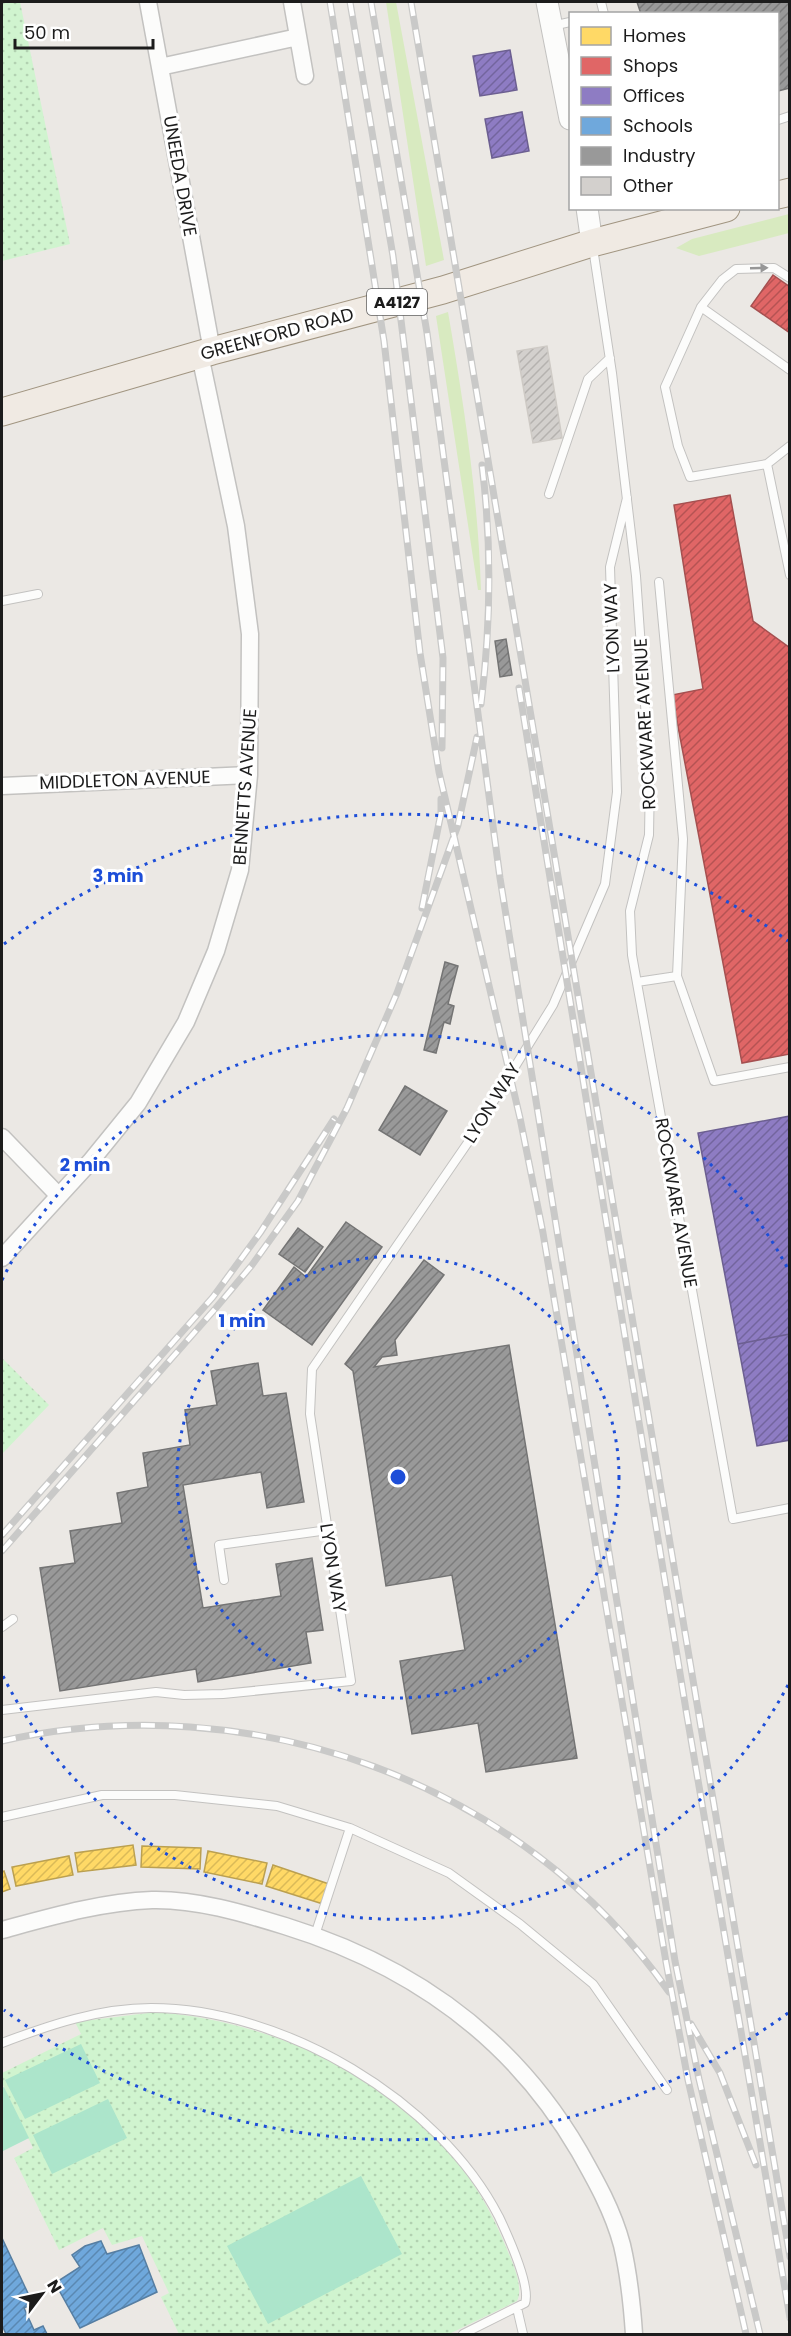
<svg xmlns="http://www.w3.org/2000/svg" width="791" height="2336" font-family="Poppins,sans-serif">
  <style>
    .grass { fill: #d8eac0 }
    .park { fill: url(#park-dots) }
    .pitch { fill: #ace5cb }
    .homes { fill: url(#homes-hatch); stroke: #bba050; stroke-width: 1.5 }
    .shops { fill: url(#shops-hatch); stroke: #a55050; stroke-width: 1.5 }
    .offices { fill: url(#offices-hatch); stroke: #6c5f91; stroke-width: 1.5 }
    .schools { fill: url(#schools-hatch); stroke: #567ea2; stroke-width: 1.5 }
    .industry { fill: url(#industry-hatch); stroke: #747474; stroke-width: 1.5 }
    .building { fill: url(#building-hatch); stroke: #cecac5; stroke-width: 1.5 }
    .lines { fill: none; stroke-linecap: round; stroke-linejoin: round }
    .service-casing { stroke: #c3c2c0; stroke-width: 10 }
    .minor-casing { stroke: #c3c2c0; stroke-width: 19 }
    .tertiary-casing { stroke: #c3c2c0; stroke-width: 23 }
    .primary-casing { stroke: #a19581; stroke-width: 29 }
    .service { stroke: #fcfcfb; stroke-width: 8 }
    .minor { stroke: #fcfcfb; stroke-width: 16 }
    .tertiary { stroke: #fcfcfb; stroke-width: 21 }
    .primary { stroke: #f0eae3; stroke-width: 27 }
    .rail-casing { stroke: #c9c9c8; stroke-width: 7 }
    .rail { stroke: #fff; stroke-width: 4.5; stroke-dasharray: 14; stroke-linecap: butt }
    .oneway { fill: #979797 }
    .ring { fill: none; stroke: #1d4ed8; stroke-width: 3; stroke-dasharray: 3 6 }
    .labels { text-anchor: middle; stroke-width: 6; stroke-linejoin: round; paint-order: stroke }
    .shield { fill: #fff; stroke: #606060; stroke-width: 1.5 }
    .shield-label { font-size: 16px; font-weight: bold; fill: #1c1c1c }
    .street-label { font-size: 18px; fill: #1c1c1c; stroke: #fff }
    .centre { fill: #1d4ed8; stroke: #fff; stroke-width: 3 }
    .ring-label { font-size: 18px; text-anchor: middle; font-weight: bold; fill: #1d4ed8; stroke: #fff; stroke-width: 6; stroke-linejoin: round; paint-order: stroke }
  </style>
  <defs>
    <pattern id="park-dots" width="8" height="8" patternUnits="userSpaceOnUse" patternTransform="scale(1.5)"><rect width="8" height="8" fill="#d0f4cf"/><path d="M2 2h.1M6 6h.1" fill="none" stroke="#b2d1b1" stroke-width="1.8" stroke-linecap="round"/></pattern>
    <pattern id="homes-hatch" width="6" height="6" patternUnits="userSpaceOnUse" patternTransform="scale(1.5)"><rect width="6" height="6" fill="#ffd966"/><path d="M-1 1l2-2M0 6l6-6M5 7l2-2" fill="none" stroke="#daba58"/></pattern>
    <pattern id="shops-hatch" width="6" height="6" patternUnits="userSpaceOnUse" patternTransform="scale(1.5)"><rect width="6" height="6" fill="#e06666"/><path d="M-1 1l2-2M0 6l6-6M5 7l2-2" fill="none" stroke="#b55353"/></pattern>
    <pattern id="offices-hatch" width="6" height="6" patternUnits="userSpaceOnUse" patternTransform="scale(1.5)"><rect width="6" height="6" fill="#8e7cc3"/><path d="M-1 1l2-2M0 6l6-6M5 7l2-2" fill="none" stroke="#73659e"/></pattern>
    <pattern id="schools-hatch" width="6" height="6" patternUnits="userSpaceOnUse" patternTransform="scale(1.5)"><rect width="6" height="6" fill="#6fa8dc"/><path d="M-1 1l2-2M0 6l6-6M5 7l2-2" fill="none" stroke="#5a88b2"/></pattern>
    <pattern id="industry-hatch" width="6" height="6" patternUnits="userSpaceOnUse" patternTransform="scale(1.5)"><rect width="6" height="6" fill="#999"/><path d="M-1 1l2-2M0 6l6-6M5 7l2-2" fill="none" stroke="#7c7c7c"/></pattern>
    <pattern id="building-hatch" width="6" height="6" patternUnits="userSpaceOnUse" patternTransform="scale(1.5)"><rect width="6" height="6" fill="#d3d0cd"/><path d="M-1 1l2-2M0 6l6-6M5 7l2-2" fill="none" stroke="#b5b2af"/></pattern>
  </defs>
  <rect width="100%" height="100%" fill="#ebe8e4"/>
  <path class="grass" d="M386,2H396L444,260L426,266Z
    M789,214V233L699,256L676,248L692,239Z
    M448,312C464,405 478,496 481,590H478L436,316Z"/>
  <path class="park" d="M2,2H20L70,244L2,261Z
    M2,1358L49,1405L2,1454Z
    M156,2012C298,2023 448,2103 503,2240C509,2255 525,2286 517,2301L449,2334H179L161,2297L169,2293L142,2236L112,2245L103,2228L59,2250L14,2158L33,2148L2,2083V2073L81,2034L75,2022Z"/>
  <path class="pitch" d="M81,2044L100,2083L25,2119L5,2080Z
    M4,2087L29,2138L3,2151L2,2088Z
    M108,2099L127,2138L52,2174L33,2135Z
    M361,2176L402,2254L268,2324L227,2246Z"/>
  <path class="homes" d="M133,1845L136,1865L78,1872L75,1853Z
    M142,1846L201,1848L200,1869L141,1867Z
    M208,1851L267,1863L262,1884L204,1872Z
    M69,1856L73,1875L16,1886L12,1867Z
    M273,1865L329,1884L323,1904L266,1886Z
    M4,1871L10,1889L2,1892V1872Z"/>
  <path class="shops" d="M773,275L790,287V333L751,306Z
    M730,495L753,621L790,648V1054L742,1063L672,695L703,689L674,505Z"/>
  <path class="offices" d="M510,50L517,90L480,96L473,56Z
    M522,112L529,151L492,158L485,119Z
    M790,1116V1334L738,1344L698,1133Z
    M790,1334V1440L757,1446L738,1344Z"/>
  <path class="schools" d="M2,2238L33,2304L24,2308L34,2330L43,2326L47,2334H6L2,2325Z
    M101,2241L107,2254L139,2245L157,2292L80,2328L55,2283L80,2267L72,2255L85,2246Z"/>
  <path class="industry" d="M637,2H790V88L778,91V14H641Z
    M506,639L512,675L500,677L495,641Z
    M445,962L458,966L448,1004L454,1006L450,1024L444,1022L436,1053L424,1050Z
    M405,1086L447,1111L420,1155L379,1130Z
    M346,1222L382,1247L312,1345L263,1310L294,1267L306,1277Z
    M298,1228L323,1247L305,1272L279,1254Z
    M424,1260L444,1275L395,1340L397,1355L382,1357L374,1367L509,1345L577,1758L486,1772L478,1723L412,1734L400,1661L465,1650L452,1575L386,1586L353,1371L345,1364Z
    M258,1363L263,1396L286,1393L304,1502L267,1508L261,1472L183,1485L203,1608L281,1596L276,1564L312,1558L323,1630L306,1632L311,1663L198,1682L196,1669L60,1691L40,1568L75,1563L70,1531L122,1523L117,1493L148,1487L143,1453L190,1445L185,1410L217,1405L211,1371Z"/>
  <path class="building" d="M547,346L562,438L533,443L517,351Z"/>
  <g class="lines">
    <defs>
      <path id="service" d="M601,2L604,14
        M552,26L570,22
        M778,120L790,116
        M593,248L612,373L636,576L650,776L649,835L630,911L632,955L733,1519L790,1508
        M790,278L774,268L736,269L722,280L701,307L665,387L678,446L690,477L767,464L790,575
        M701,307L790,370
        M767,464L790,446
        M549,494L588,379L610,358
        M2,601L38,594
        M677,976L714,1081L790,1067
        M637,982L677,976L683,839L659,582
        M224,1580L219,1545L328,1530
        M2,1627L13,1619
        M2,1710L156,1692L184,1695L223,1694L351,1681L310,1414L312,1369L471,1138L553,1005L605,884L617,792L610,567L627,498
        M2,1817L102,1795H175L277,1806L350,1828L449,1873L520,1924L593,1984L667,2090
        M315,1935L350,1828
        M2,2043C49,2025 100,2008 151,2008C283,2008 439,2100 499,2217C507,2234 531,2286 525,2303L463,2334
        M517,2308L523,2334"/>
      <path id="minor" d="M148,2L212,351
        M292,2L305,76
        M160,67L298,37
        M2,786L249,775
        M2,1137L59,1196
        M2,1258L90,1162L138,1103L186,1022L216,951L240,870L249,775L250,634L236,526L200,355
        M2,1930C50,1917 101,1902 152,1900C196,1899 243,1913 285,1926C411,1965 512,2036 579,2151C596,2181 613,2211 622,2245C629,2275 632,2304 634,2334"/>
      <path id="tertiary" d="M547,2L570,119
        M587,208L592,243"/>
      <path id="primary" d="M778,195L790,192
        M2,412L212,351L443,290L592,243L726,208"/>
    </defs>
    <use href="#service" class="service-casing"/>
    <use href="#minor" class="minor-casing"/>
    <use href="#tertiary" class="tertiary-casing"/>
    <use href="#primary" class="primary-casing"/>
    <use href="#service" class="service"/>
    <use href="#minor" class="minor"/>
    <use href="#tertiary" class="tertiary"/>
    <use href="#primary" class="primary"/>
    <defs>
      <path id="rail" d="M330,2L384,341L420,653L439,772L520,1118L543,1233L666,1962L688,2080L746,2334
        M350,2L393,256L443,658L442,748
        M371,2L427,333L500,878L675,1961L699,2079L760,2334
        M411,2L790,2257
        M519,688L687,1716L790,2318
        M481,704C491,623 492,546 482,465
        M422,908L441,813V799
        M2,1535L213,1297L260,1233L334,1119
        M2,1551L215,1309L252,1265L298,1201L347,1108L397,993L458,825L477,737
        M2,1741C250,1685 522,1781 669,1992
        M691,2024L720,2073L756,2165"/>
    </defs>
    <use href="#rail" class="rail-casing"/>
    <use href="#rail" class="rail"/>
  </g>
  <defs><path id="oneway-solid" d="M-6-.8H1V-3.2L6.5 0L1 3.2V.8H-6Z" transform="scale(1.5)"/></defs>
  <use class="oneway" href="#oneway-solid" transform="translate(759 268) rotate(-2)"/>
  <g class="ring">
    <circle cx="398" cy="1477" r="221"/>
    <path d="M788 1685A442 442 0 0 1 2 1674M2 1280A442 442 0 0 1 788 1269"/>
    <path d="M788 2013A663 663 0 0 1 4 2010M4 944A663 663 0 0 1 788 941"/>
  </g>
  <g class="labels">
    <rect class="shield" x="367" y="289" width="60" height="26" rx="4.5"/>
    <g class="shield-label">
      <text x="397" y="308">A4127</text>
    </g>
    <g class="street-label">
      <text transform="translate(180 176) rotate(80)" y="6">UNEEDA DRIVE</text>
      <text transform="translate(277 334) rotate(-15)" y="6">GREENFORD ROAD</text>
      <text transform="translate(612 628) rotate(-92)" y="6">LYON WAY</text>
      <text transform="translate(645 724) rotate(-93)" y="6">ROCKWARE AVENUE</text>
      <text transform="translate(125 780) rotate(-2)" y="6">MIDDLETON AVENUE</text>
      <text transform="translate(245 787) rotate(-86)" y="6">BENNETTS AVENUE</text>
      <text transform="translate(492 1103) rotate(-58)" y="6">LYON WAY</text>
      <text transform="translate(676 1203) rotate(80)" y="6">ROCKWARE AVENUE</text>
      <text transform="translate(333 1568) rotate(81)" y="6">LYON WAY</text>
    </g>
  </g>
  <circle cx="398" cy="1477" r="9" class="centre"/>
  <g class="ring-label">
    <text x="118" y="882">3 min</text>
    <text x="85" y="1171">2 min</text>
    <text x="242" y="1327">1 min</text>
  </g>
  <rect width="791" height="2336" fill="none" stroke="#1c1c1c" stroke-width="6"/>
  <rect x="569" y="12" width="210" height="198" fill="#ffffff" stroke="#a4a4a4" stroke-width="1.5"/>
  <rect x="581" y="27" width="30" height="18" fill="#ffd966" stroke="#a4a4a4" stroke-width="1.5"/>
  <text x="623" y="42" font-size="18" fill="#1c1c1c">Homes</text>
  <rect x="581" y="57" width="30" height="18" fill="#e06666" stroke="#a4a4a4" stroke-width="1.5"/>
  <text x="623" y="72" font-size="18" fill="#1c1c1c">Shops</text>
  <rect x="581" y="87" width="30" height="18" fill="#8e7cc3" stroke="#a4a4a4" stroke-width="1.5"/>
  <text x="623" y="102" font-size="18" fill="#1c1c1c">Offices</text>
  <rect x="581" y="117" width="30" height="18" fill="#6fa8dc" stroke="#a4a4a4" stroke-width="1.5"/>
  <text x="623" y="132" font-size="18" fill="#1c1c1c">Schools</text>
  <rect x="581" y="147" width="30" height="18" fill="#999999" stroke="#a4a4a4" stroke-width="1.5"/>
  <text x="623" y="162" font-size="18" fill="#1c1c1c">Industry</text>
  <rect x="581" y="177" width="30" height="18" fill="#d3d0cd" stroke="#a4a4a4" stroke-width="1.5"/>
  <text x="623" y="192" font-size="18" fill="#1c1c1c">Other</text>
  <g transform="translate(42 2294) rotate(58)" stroke="#ffffff" stroke-width="4.5" paint-order="stroke">
  <path d="M0-4.5L10 22L0 15L-10 22Z" fill="#1c1c1c"/>
  <text y="-9" font-size="16" font-weight="bold" text-anchor="middle" fill="#1c1c1c">N</text>
  </g>
  <path d="M15 39v9h138v-9" fill="none" stroke="#1c1c1c" stroke-width="3"/>
  <text x="24" y="39" font-size="18" fill="#1c1c1c" stroke="#ffffff" stroke-width="4.5" paint-order="stroke">50 m</text>
</svg>
